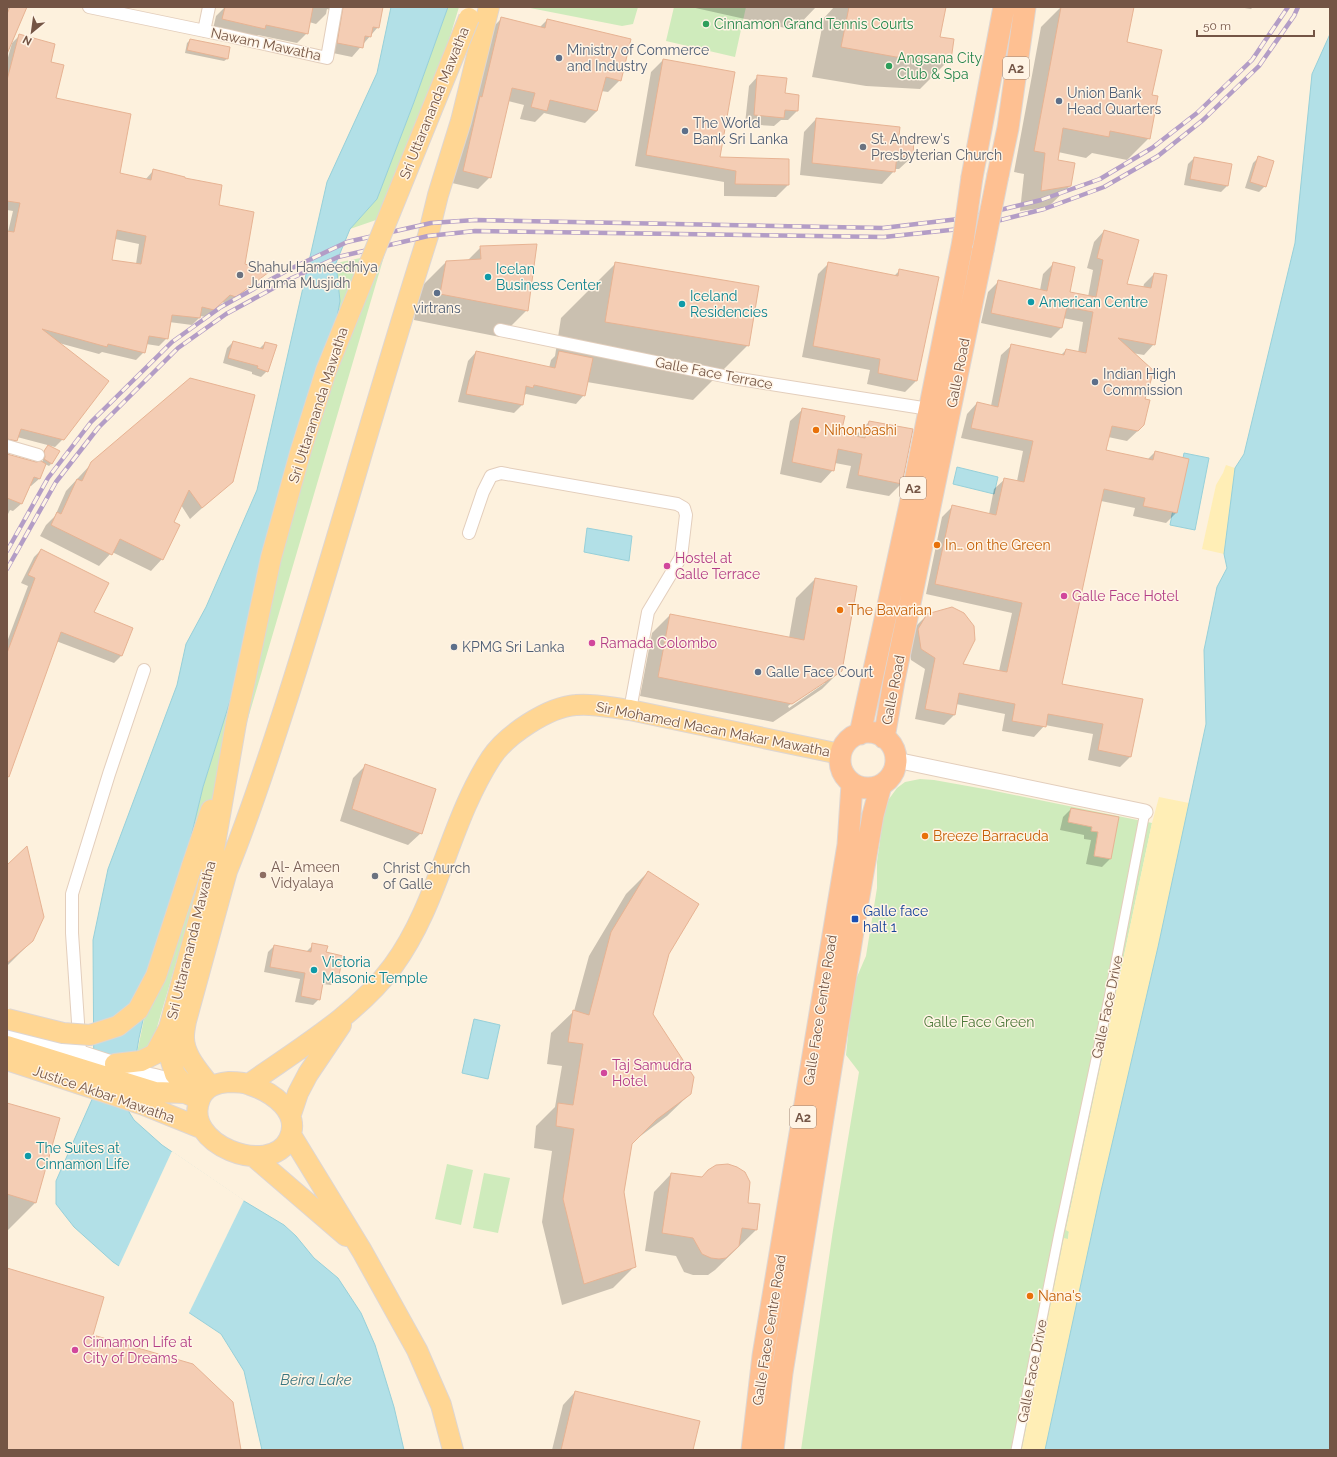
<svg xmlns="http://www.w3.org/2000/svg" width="1337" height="1457" font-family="Raleway,sans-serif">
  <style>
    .green { fill: #cfebbc }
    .sand { fill: #ffeeb6 }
    .water { fill: #b2e0e7; stroke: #97d0d9 }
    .pier { fill: #fdf1dd }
    .shadow { fill: #0003; fill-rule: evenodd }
    .building { fill: #f4cdb4; stroke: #e7b393; fill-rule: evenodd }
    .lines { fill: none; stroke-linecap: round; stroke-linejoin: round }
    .pedestrian-casing { stroke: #e3cebc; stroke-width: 11 }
    .minor-casing { stroke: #e3cebc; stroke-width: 14 }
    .tertiary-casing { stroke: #e3cebc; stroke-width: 17 }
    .primary-casing { stroke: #ded6d2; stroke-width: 22 }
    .trunk-casing { stroke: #ded6d2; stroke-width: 23 }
    .pedestrian { stroke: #fff; stroke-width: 9 }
    .minor { stroke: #fff; stroke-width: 12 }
    .tertiary { stroke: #fff; stroke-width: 15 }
    .primary { stroke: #ffd693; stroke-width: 20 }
    .trunk { stroke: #fec092; stroke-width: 21 }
    .rail-casing { stroke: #b39dc6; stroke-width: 4.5 }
    .rail { stroke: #fff4e5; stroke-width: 3; stroke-dasharray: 9; stroke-linecap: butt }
    .primary-bridge-casing { stroke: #ded6d2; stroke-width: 22; stroke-linecap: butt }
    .trunk-bridge-casing { stroke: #ded6d2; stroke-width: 23; stroke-linecap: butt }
    .primary-bridge { stroke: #ffd693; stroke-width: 20 }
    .trunk-bridge { stroke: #fec092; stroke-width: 21 }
    .leisure-dot { fill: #2e9e5b; stroke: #fff4e5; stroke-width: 1.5 }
    .service-dot { fill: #5c6f8a; stroke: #fff4e5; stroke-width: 1.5 }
    .worship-dot { fill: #6b7280; stroke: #fff4e5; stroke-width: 1.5 }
    .culture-dot { fill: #0f9aa8; stroke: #fff4e5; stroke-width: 1.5 }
    .food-dot { fill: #e8710a; stroke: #fff4e5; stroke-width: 1.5 }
    .hotel-dot { fill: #d1479c; stroke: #fff4e5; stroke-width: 1.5 }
    .education-dot { fill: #8d6e63; stroke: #fff4e5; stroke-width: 1.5 }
    .transit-dot { fill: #1a4fb4; stroke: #fff4e5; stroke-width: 1.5 }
    .labels { text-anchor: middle; stroke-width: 3; stroke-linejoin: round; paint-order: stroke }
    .shield { fill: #fff4e5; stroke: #9e8575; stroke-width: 1 }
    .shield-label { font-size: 13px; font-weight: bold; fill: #745545 }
    .leisure-label { font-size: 14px; fill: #27864d; stroke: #fff4e5; text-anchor: start }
    .street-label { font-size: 14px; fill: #745545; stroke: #fff4e5 }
    .service-label { font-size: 14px; fill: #4e5e75; stroke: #fff4e5; text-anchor: start }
    .worship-label { font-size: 14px; fill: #5b616d; stroke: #fff4e5; text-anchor: start }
    .culture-label { font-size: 14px; fill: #0d838f; stroke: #fff4e5; text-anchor: start }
    .food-label { font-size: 14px; fill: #c56008; stroke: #fff4e5; text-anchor: start }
    .hotel-label { font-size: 14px; fill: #b23c85; stroke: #fff4e5; text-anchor: start }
    .education-label { font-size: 14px; fill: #785e54; stroke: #fff4e5; text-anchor: start }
    .transit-label { font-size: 14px; fill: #164399; stroke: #fff4e5; text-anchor: start }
    .park-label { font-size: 14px; fill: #4f7a3c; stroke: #fff4e5 }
    .water-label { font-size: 15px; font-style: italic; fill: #3b7782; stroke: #fff4e5 }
  </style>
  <rect width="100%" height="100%" fill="#fdf1dd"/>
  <path class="green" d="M448,7H459L442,63L376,220L350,229L377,199L414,102Z
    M525,7H638L633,24L622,26Z
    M674,7H746L735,57L666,41Z
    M385,253L143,1075L133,1072L156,962L185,862L203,787L253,628L325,384L340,301L336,263Z
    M920,779L934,780L990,790L1152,823L1066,1230L1069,1231L1068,1239H1064L1022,1450H801L833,1230L859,1072L846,1055L853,986L866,956L877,888V862L884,812L889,799L897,788L905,782Z
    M447,1164L473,1170L461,1225L435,1219Z
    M484,1173L510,1178L498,1233L473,1228Z"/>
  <path class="sand" d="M1226,465L1235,468L1224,554L1202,549L1216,485L1223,473Z
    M1159,797L1189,803L1158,947L1101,1191L1045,1450H1022L1064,1238L1068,1239L1069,1232L1066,1230L1152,823Z"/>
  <path class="water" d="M391,7H448L414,102L377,199L350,229L336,263L340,301L325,384L253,628L203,787L185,862L156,962L139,1038L129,1097V1112L134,1120L162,1145L244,1201L284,1225L296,1236L314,1258L338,1278L361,1313L375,1345L394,1407L404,1450H262L244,1371L221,1334L113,1262L74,1227L56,1204V1181L94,1095L93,940L108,869L177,685L186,644L206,607L257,490L327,182L377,73Z
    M1330,34V1450H1045L1101,1191L1158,947L1206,724L1204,650L1217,587L1227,568L1224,554L1235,468L1244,454L1295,243L1312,74Z
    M1184,453L1209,458L1195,530L1170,525Z
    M957,467L998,477L994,494L953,484Z
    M587,528L632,536L629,561L584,552Z
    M474,1019L500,1025L488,1079L462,1073Z"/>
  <path class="pier" d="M172,1151L244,1200L188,1315L118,1268Z"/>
  <path class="shadow" d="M7,7H26L7,37Z
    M225,7H382L378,27L352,57L328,52L332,11L327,9L326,14L316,24L309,22L307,33L297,43L258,35L254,38L213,29L216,16Z
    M691,7H816L794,30Z
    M834,7H945L939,38L950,59L920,89L866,86L812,77L824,18Z
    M1061,7H1133L1126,43L1150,96L1149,138L1127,160L1092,153L1086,158L1058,152L1056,161L1070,186L1048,207L1020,211L1024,174L1014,172L1041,27Z
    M1238,7H1253L1251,9Z
    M501,19L539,28L547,20L620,80L608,92L601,91L597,111L585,123L544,113L535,122L520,119L524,105L508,101L490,177L478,189L452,183L490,30Z
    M19,36L49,62L55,99L119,174L145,180L153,171L218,206L244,265L267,272L260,279L227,304L222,302L206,317L200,316L199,318L192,325L169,322L167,338L159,346L146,344L144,352L136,360L102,352L99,354L59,343L63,439L55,447L17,437L16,441L9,448H7V232H8L13,211L7,210V61L12,43ZM115,239L139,244L136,264L111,260Z
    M190,40L227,59L224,61L185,53L187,43Z
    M663,60L719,158L788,185L776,197L724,196V182L635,166L651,72Z
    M758,76L784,94L798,95L797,111L788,120H781L774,126L745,124L749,86Z
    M816,119L898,137L912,157L899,169H894V171L882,184L800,175L804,132Z
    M1259,157L1265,186L1259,192L1245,188L1253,163Z
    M1194,158L1230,165L1227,186L1221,192L1184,185L1188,164Z
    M1104,231L1126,284L1143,288L1144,284L1154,274V344L1144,355L1132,353L1144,400V425L1127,441L1108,437L1105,451L1147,460L1155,452L1188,459L1176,513L1166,523L1133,516L1135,508L1101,501L1061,685L1142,699L1130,757L1120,767L1088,760L1093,734L1045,725L1034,737L1002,731L1005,714L956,704L954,715L944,725L915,719L925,669L911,660L908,640L916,626L927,615L962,664L999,671L1012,613L926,594L942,517L953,506L989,514L994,489L1005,479L1017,481L1023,451L961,438L967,414L977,403L991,406L1001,355L1012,345L1061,355L1066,350L1078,353L1083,322L1063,318L1061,328L1051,338L981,323L988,292L998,282L1040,290L1043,274L1054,263L1069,293L1088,297L1093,270L1087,268L1094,242Z
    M481,247L527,310L500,337L414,320L419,289L446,262L467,261Z
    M616,263L748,345L693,400L587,382L584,395L576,404L526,394L524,396L522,405L514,413L458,402L468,361L476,352L549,368L551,360L555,356L561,318Z
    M829,263L894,276L900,270L938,278L916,381L905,392L867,384L870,370L802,357L818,274Z
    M233,342L259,349L265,343L267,371L261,377L252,374V372L223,363L227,348Z
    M803,409L840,434L856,437L857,434L869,422L901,484L889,496L846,488L851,466L835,463L833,470L821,483L780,474L790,421Z
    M46,448L51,464L49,466L45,464L39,479L31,486H29L21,504L13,511L10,510L7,516V455L36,463L42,462L43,460L42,455Z
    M92,463L232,481L190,519L181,505L173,522L162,559L151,571L112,552L99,566L40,536L46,525L55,516L66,491Z
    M41,550L93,613L132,628L121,656L114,663L56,641L7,778V642L28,586L21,583L34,557Z
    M815,579L841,670L822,689L773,722L640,696L652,633L670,615L789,638L796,598ZM825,681V683L789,708L788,706Z
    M366,765L421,833L408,845L340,821L353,778Z
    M1071,809L1118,818L1110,859L1102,867L1086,864L1091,840L1084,839V835L1060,830L1063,817Z
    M7,867L33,940L7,966Z
    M648,872L668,954L652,1014L690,1094L667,1116L630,1144L624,1192L635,1266L613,1288L562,1305L542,1222L552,1151L534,1148L536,1126L555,1107L562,1066L547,1064L551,1033L574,1011L589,956L626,894Z
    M313,945L325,953L337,979L331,985L322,984L319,999L313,1005L295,1002L300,979L264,972L268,952L274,946L306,952Z
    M7,1104L58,1119L35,1203L7,1231Z
    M671,1174L756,1230L715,1270L708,1275H693L684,1272L676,1256L645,1251L654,1192Z
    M575,1392L692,1450H552L563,1405Z"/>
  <path class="building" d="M10,7H27L7,54V14Z
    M225,7H313L308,34L266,25L265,29L222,19Z
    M343,7H383L379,28L373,27L371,37L365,36L363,48L337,43Z
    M849,7H946L940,37L954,39L951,60L896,57L841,47Z
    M1061,7H1134L1127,42L1162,50L1152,95L1158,96L1150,139L1110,131L1109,137L1063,128L1058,160L1075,163L1071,186L1041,191L1045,153L1034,151Z
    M501,17L545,28L547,19L631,39L621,81L606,77L597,111L550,100L547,111L531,107L535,93L512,88L491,178L463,171L480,96L482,97Z
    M19,34L55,44L51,62L64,65L56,98L131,114L120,173L151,180L153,169L185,177V178L222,185L219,205L254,212L245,264L269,272L236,297L230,295L214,310L202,307L200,318L172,315L168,339L149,336L145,353L108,344L107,347L42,329L109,381L64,440L21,429L17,441L7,439V231L14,232L20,203L7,201V80ZM117,230L146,236L141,264L112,260Z
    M190,39L230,47L228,59L187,50Z
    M663,59L735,72L720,157L789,159V185L735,184L736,171L646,155Z
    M757,75L787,78L785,93L799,95L798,111L785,110L784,118L754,115Z
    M816,118L900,127L899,136L914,137L913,157L897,156L895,172L812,163Z
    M1258,156L1274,161L1266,187L1250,182Z
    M1194,157L1232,164L1228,186L1190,179Z
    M1104,230L1139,240L1127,284L1151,288L1154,273L1167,275L1155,345L1118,338L1154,371L1145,399L1150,400L1144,425L1138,431L1112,426L1106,450L1153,460L1155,451L1189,459L1177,513L1143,506L1145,498L1104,489L1062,684L1143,699L1131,757L1098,750L1103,724L1048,714L1046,727L1012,721L1015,704L959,693L955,715L925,709L935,658L921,649L918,629L927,614L952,607L964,613L974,626L975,640L963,664L1007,672L1022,603L935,584L952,505L996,515L1004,478L1024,482L1033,441L971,428L977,402L998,407L1011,344L1064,355L1066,349L1086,353L1093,312L1067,307L1062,328L991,313L998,280L1047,291L1053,262L1075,267L1070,292L1096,297L1103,260L1097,258Z
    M537,244L528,311L440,294L446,261L481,259L480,246Z
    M615,262L759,286L749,346L605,322Z
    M828,262L898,276L899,269L939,277L917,381L878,373L880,359L813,346Z
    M233,341L263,349L265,342L277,345L268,372L257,368L258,366L228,358Z
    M476,351L555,368L559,351L593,358L585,396L534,385L533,388L526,386L523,405L466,394Z
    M190,378L255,395L233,482L202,508L189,490L174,522L180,525L163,560L120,539L112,555L51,525L57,512L61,514L77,479L82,481L91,462Z
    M802,408L845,416L841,433L865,438L869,421L913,429L902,484L858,475L862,454L838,449L834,471L792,462Z
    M48,445L60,451L52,464L44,459L45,457L44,451Z
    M7,454L36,462L41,461L46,464L40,479L34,477L22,504L7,498Z
    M41,549L109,583L94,612L133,628L122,656L61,632L9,777L7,776V653L35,578L28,575Z
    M815,578L857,586L842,671L792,704L658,677L670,614L804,640Z
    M365,764L436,789L422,834L352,809Z
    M1071,808L1119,817L1111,859L1094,856L1098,832L1091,831L1092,827L1068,822Z
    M27,846L44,917L33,941L7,963V865Z
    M648,871L699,904L669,954L653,1014L694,1077L691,1094L656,1120L632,1144L624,1192L636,1267L584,1284L563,1199L574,1129L556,1126L558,1103L573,1105L583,1044L568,1042L573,1010L589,1015L611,932Z
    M312,943L328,946L326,952L343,956L338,980L324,977L320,1000L301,996L305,973L270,967L274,945L311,952Z
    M7,1103L60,1118L36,1203L7,1194Z
    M728,1164L737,1167L745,1172L750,1182L748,1203L760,1204L757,1230L742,1228L739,1246L726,1258L719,1259L711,1258L702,1254L693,1238L662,1233L671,1173L702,1177L708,1170L716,1165Z
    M7,1268L104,1297L93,1335L193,1364L233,1402L241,1450H7Z
    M575,1391L700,1421L693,1450H561Z"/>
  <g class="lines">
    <defs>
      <path id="pedestrian" d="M1016,1450L1059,1233L1109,998L1145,812"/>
      <path id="minor" d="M89,7L229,36L327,58L336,7
        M204,31L209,7
        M500,330L733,378L929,409
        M7,446L38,455
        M469,533L483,492L491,476L501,473L677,504L684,508L686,515L681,557L648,612L630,710
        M80,1052L72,933V894L109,774L144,670"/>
      <path id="tertiary" d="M896,760L1145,812
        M7,1029L148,1075C164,1078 171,1080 183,1091"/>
      <path id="primary" d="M192,866L211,810
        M227,871C249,817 267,762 285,706C335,551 378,392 428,236L438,195L461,121L489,7
        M7,1046L155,1092L185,1093L199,1099
        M7,1060L144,1105L201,1128
        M115,1064L141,1061L155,1054L169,1028
        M229,1082C236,1082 244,1082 250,1085C272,1092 302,1112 289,1139C270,1178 181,1144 200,1099C205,1086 217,1083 229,1082Z
        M249,1084C297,1050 358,1014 393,966C439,903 449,823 491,758C506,735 548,707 576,705C594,703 612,708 630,710L840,754
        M210,1086C200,1072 183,1055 184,1036C184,1031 185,1026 186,1021L227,871L229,859
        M201,1096L181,1081L175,1074L171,1061L169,1028L207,890L236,723
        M291,1114L298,1093L308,1074L341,1025
        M291,1135L362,1251L417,1350L441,1405L453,1450
        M253,1156L346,1236"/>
      <path id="trunk" d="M998,175L1008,128L1025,7
        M972,177L1004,7
        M840 760a28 28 0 1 1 56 0a28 28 0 1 1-56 0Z
        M860,734L914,486L963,241
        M884,738L894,681L983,250
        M752,1450L763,1356L848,845L852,784
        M773,1450L782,1373L855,919L873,815L881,785"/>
    </defs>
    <use href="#pedestrian" class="pedestrian-casing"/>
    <use href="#minor" class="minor-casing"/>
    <use href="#tertiary" class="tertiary-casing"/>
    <use href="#primary" class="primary-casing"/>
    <use href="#trunk" class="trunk-casing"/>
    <use href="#pedestrian" class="pedestrian"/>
    <use href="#minor" class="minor"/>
    <use href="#tertiary" class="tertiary"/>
    <use href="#primary" class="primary"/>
    <use href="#trunk" class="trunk"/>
    <defs>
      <path id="rail" d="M7,551L48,478L91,422L172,342L221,307L288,270L347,242L431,223L475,220L883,228L967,218L1041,200L1100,179L1152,148L1197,113L1252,60L1288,7
        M7,569L56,482L98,428L178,348L226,314L292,278L338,257L428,236L475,231L884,237L969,228L1044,209L1104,187L1158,156L1203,120L1259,66L1294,16L1298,7"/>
    </defs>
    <use href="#rail" class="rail-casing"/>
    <use href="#rail" class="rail"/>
    <defs>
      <path id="primary-bridge" d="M236,723L271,558L301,450L326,371L469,18
        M7,1019L63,1033L90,1035L118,1026L138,1010L156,976L192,866"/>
      <path id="trunk-bridge" d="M963,241L972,177
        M983,250L998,175"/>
    </defs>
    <use href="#primary-bridge" class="primary-bridge-casing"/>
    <use href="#trunk-bridge" class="trunk-bridge-casing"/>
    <use href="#primary-bridge" class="primary-bridge"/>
    <use href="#trunk-bridge" class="trunk-bridge"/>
  </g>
  <g class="leisure-dot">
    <circle cx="706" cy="24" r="4"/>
    <circle cx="889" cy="66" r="4"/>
  </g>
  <g class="service-dot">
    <circle cx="559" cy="58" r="4"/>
    <circle cx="1059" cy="101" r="4"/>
    <circle cx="685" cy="131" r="4"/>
    <circle cx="437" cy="293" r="4"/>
    <circle cx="1095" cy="382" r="4"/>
    <circle cx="454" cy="647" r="4"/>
    <circle cx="758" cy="672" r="4"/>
  </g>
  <g class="worship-dot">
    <circle cx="863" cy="147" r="4"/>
    <circle cx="240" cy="275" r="4"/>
    <circle cx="375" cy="876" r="4"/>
  </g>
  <g class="culture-dot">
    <circle cx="488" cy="277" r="4"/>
    <circle cx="1031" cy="302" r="4"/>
    <circle cx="682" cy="304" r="4"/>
    <circle cx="314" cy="970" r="4"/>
    <circle cx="28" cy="1156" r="4"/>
  </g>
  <g class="food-dot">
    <circle cx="816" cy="430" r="4"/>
    <circle cx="937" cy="545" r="4"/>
    <circle cx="840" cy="610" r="4"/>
    <circle cx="925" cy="836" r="4"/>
    <circle cx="1030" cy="1296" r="4"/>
  </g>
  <g class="hotel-dot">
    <circle cx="667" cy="566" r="4"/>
    <circle cx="1064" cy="596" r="4"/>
    <circle cx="592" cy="643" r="4"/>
    <circle cx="604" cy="1073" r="4"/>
    <circle cx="75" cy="1350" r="4"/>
  </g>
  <circle class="education-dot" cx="263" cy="875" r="4"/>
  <rect class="transit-dot" x="851" y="915" width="8" height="8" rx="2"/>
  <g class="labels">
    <g class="shield">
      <rect x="1003" y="57" width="26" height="22" rx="3"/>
      <rect x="900" y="477" width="26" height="22" rx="3"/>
      <rect x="790" y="1106" width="26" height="22" rx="3"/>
    </g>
    <g class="shield-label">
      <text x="1016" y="73">A2</text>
      <text x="913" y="493">A2</text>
      <text x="803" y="1122">A2</text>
    </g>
    <g class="leisure-label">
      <text x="714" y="29">Cinnamon Grand Tennis Courts</text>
      <text x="897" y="63">Angsana City<tspan x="897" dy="16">Club &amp; Spa</tspan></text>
    </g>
    <g class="street-label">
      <text transform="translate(266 44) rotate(12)" y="5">Nawam Mawatha</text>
      <text transform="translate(434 103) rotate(-68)" y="5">Sri Uttarananda Mawatha</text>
      <text transform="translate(714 373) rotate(11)" y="5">Galle Face Terrace</text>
      <text transform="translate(958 373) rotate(-79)" y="5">Galle Road</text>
      <text transform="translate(318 405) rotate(-72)" y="5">Sri Uttarananda Mawatha</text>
      <text transform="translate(893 690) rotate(-79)" y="5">Galle Road</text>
      <text transform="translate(713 729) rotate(11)" y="5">Sir Mohamed Macan Makar Mawatha</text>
      <text transform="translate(191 940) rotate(-76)" y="5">Sri Uttarananda Mawatha</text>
      <text transform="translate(1107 1007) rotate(-78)" y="5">Galle Face Drive</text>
      <text transform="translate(820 1010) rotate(-81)" y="5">Galle Face Centre Road</text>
      <text transform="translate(104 1094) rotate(19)" y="5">Justice Akbar Mawatha</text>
      <text transform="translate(769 1330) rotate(-81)" y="5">Galle Face Centre Road</text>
      <text transform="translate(1032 1371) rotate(-79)" y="5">Galle Face Drive</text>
    </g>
    <g class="service-label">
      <text x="567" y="55">Ministry of Commerce<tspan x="567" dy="16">and Industry</tspan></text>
      <text x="1067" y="98">Union Bank<tspan x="1067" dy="16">Head Quarters</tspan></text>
      <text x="693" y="128">The World<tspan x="693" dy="16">Bank Sri Lanka</tspan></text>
      <text x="437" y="313" text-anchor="middle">virtrans</text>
      <text x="1103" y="379">Indian High<tspan x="1103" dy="16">Commission</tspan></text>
      <text x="462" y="652">KPMG Sri Lanka</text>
      <text x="766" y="677">Galle Face Court</text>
    </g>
    <g class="worship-label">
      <text x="871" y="144">St. Andrew's<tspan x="871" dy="16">Presbyterian Church</tspan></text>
      <text x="248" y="272">Shahul Hameedhiya<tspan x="248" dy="16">Jumma Musjidh</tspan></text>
      <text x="383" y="873">Christ Church<tspan x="383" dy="16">of Galle</tspan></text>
    </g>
    <g class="culture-label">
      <text x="496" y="274">Icelan<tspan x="496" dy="16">Business Center</tspan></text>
      <text x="690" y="301">Iceland<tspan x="690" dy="16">Residencies</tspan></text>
      <text x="1039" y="307">American Centre</text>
      <text x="322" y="967">Victoria<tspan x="322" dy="16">Masonic Temple</tspan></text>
      <text x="36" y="1153">The Suites at<tspan x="36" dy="16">Cinnamon Life</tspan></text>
    </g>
    <g class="food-label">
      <text x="824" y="435">Nihonbashi</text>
      <text x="945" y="550">In… on the Green</text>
      <text x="848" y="615">The Bavarian</text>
      <text x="933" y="841">Breeze Barracuda</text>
      <text x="1038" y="1301">Nana's</text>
    </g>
    <g class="hotel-label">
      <text x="675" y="563">Hostel at<tspan x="675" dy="16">Galle Terrace</tspan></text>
      <text x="1072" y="601">Galle Face Hotel</text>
      <text x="600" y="648">Ramada Colombo</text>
      <text x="612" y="1070">Taj Samudra<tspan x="612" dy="16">Hotel</tspan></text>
      <text x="83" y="1347">Cinnamon Life at<tspan x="83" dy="16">City of Dreams</tspan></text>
    </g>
    <g class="education-label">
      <text x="271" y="872">Al- Ameen<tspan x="271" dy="16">Vidyalaya</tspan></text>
    </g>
    <g class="transit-label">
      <text x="863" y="916">Galle face<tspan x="863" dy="16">halt 1</tspan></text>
    </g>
    <g class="park-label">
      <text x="979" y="1027">Galle Face Green</text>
    </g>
    <g class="water-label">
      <text x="316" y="1385">Beira Lake</text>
    </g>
  </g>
  <rect width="1337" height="1457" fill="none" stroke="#745545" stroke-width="16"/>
  <g transform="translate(32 32) rotate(209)" stroke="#fff4e5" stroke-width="3" paint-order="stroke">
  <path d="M0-3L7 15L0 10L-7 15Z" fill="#745545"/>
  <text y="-6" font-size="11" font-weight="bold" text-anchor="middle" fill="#745545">N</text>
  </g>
  <path d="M1197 30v6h117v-6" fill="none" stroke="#745545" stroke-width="2"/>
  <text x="1203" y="30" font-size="12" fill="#745545" stroke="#fff4e5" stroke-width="3" paint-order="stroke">50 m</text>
</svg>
